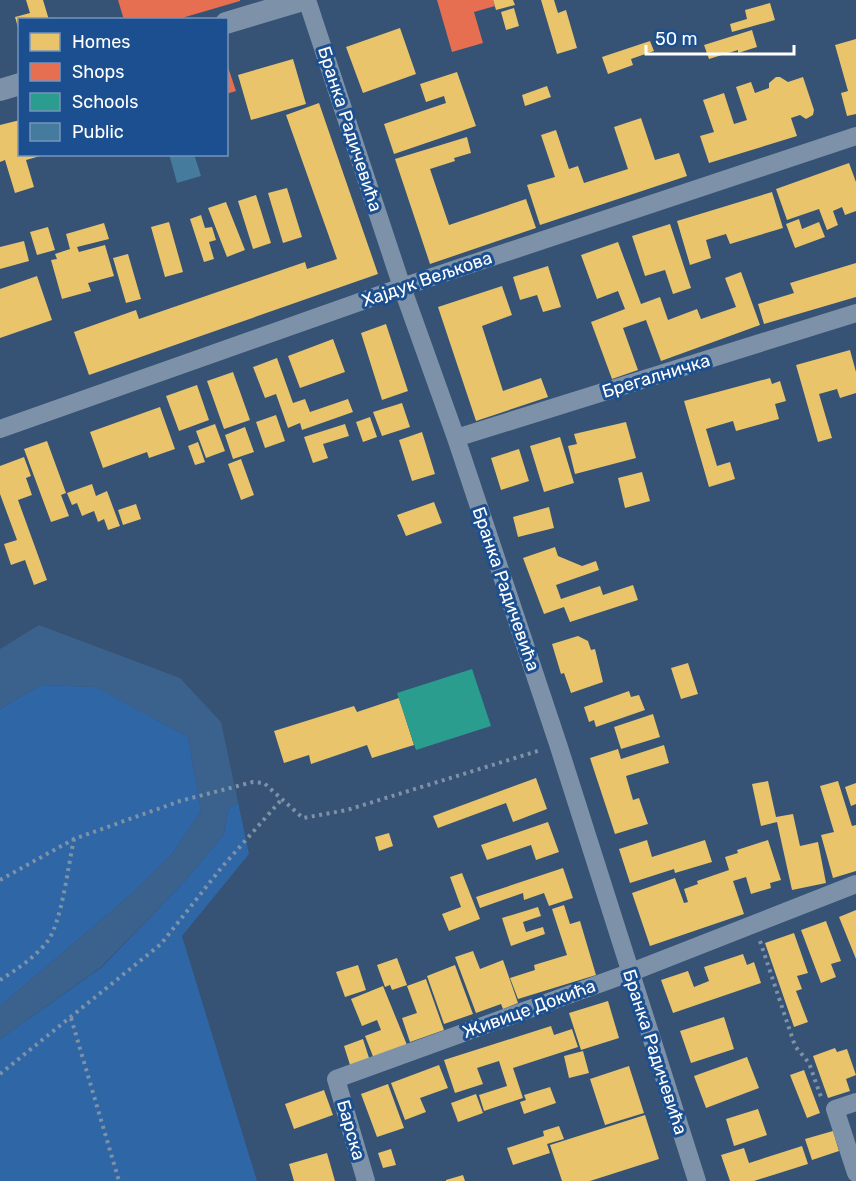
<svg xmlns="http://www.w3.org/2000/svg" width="856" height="1181" font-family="Rubik,sans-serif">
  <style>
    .green { fill: #2f66a5 }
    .water { fill: #3b618d }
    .homes { fill: #e9c46a }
    .shops { fill: #e76f51 }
    .schools { fill: #2a9d8f }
    .public { fill: #457b9d }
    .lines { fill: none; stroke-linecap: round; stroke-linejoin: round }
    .path { stroke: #7d92a8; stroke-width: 4; stroke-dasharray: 3 4.5; stroke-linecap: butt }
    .minor { stroke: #7d92a8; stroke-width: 18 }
    .tertiary { stroke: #7d92a8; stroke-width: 22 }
    .labels { text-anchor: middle; stroke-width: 6; stroke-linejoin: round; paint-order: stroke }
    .street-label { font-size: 18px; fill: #fff; stroke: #1b4f8f }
  </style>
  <rect width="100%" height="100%" fill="#365274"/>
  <path class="green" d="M41,685L96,687L188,737L201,811L172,854L128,897L0,1006V709Z
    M238,802L249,854L182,936L257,1181H0V1039L102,967L184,882L224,834L228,810Z"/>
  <path class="water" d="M39,625L180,678L221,722L238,802L228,810L224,834L184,882L101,967L0,1039V1006L128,897L172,854L201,811L188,737L95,687L41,685L0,709V649Z"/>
  <path class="homes" d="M26,0H43L49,20H20L19,31L15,17L30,13Z
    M493,0H513L515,5L496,10Z
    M541,0H554L558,13L566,10L577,48L557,54Z
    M770,3L775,20L732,32L730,24L747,19L745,10Z
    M514,8L519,26L506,30L501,12Z
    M400,28L416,74L363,93L346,47Z
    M752,30L757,47L738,53V50L709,59L704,45Z
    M856,39V114L847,116L841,93L848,91L835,45Z
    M650,41L654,51L631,59L633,65L608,74L602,57Z
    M293,59L306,104L251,120L238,75Z
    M457,72L476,126L394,154L384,124L446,103L444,96L426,102L420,84Z
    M776,77H780L788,82L803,77L814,110L813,115L806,119L800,115L791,118L797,136L709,163L700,136L714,132L703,100L724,93L734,124L747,120L736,87L751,82L755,93L769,88V83Z
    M547,86L551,97L525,106L522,95Z
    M319,103L378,274L89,375L74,332L136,310L139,319L305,262L307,269L337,259L286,115Z
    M641,118L655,160L679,153L687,176L540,225L527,185L555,177L541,135L556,130L569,169L578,166L584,183L628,169L614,127Z
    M20,120V154L44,155L26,160L34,187L15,193L5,160L0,162V125Z
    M467,137L471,153L454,158L455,161L430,169L449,225L526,199L536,228L430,264L395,159Z
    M849,163L856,182V211L845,215L842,207L833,211L838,225L827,230L819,209L787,220L776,189Z
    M287,188L302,237L283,243L268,193Z
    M772,192L783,228L730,244L726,234L706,240L711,258L690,265L677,221Z
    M256,195L271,243L253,249L238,201Z
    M226,202L245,250L227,257L208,208Z
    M201,215L205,228L212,227L216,240L209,242L214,259L204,262L190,219Z
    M799,219L802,229L819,222L825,237L795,248L786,224Z
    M169,222L183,272L165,277L151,227Z
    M104,223L109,239L77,247L79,252L105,245L114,276L88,283L91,291L62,299L51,260L57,259L55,254L70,249L66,234Z
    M670,224L691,288L673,294L665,270L645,276L632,236Z
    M48,227L55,250L37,255L30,232Z
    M24,241L29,261L0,269V247Z
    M618,242L641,304L660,297L668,320L697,309L701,319L736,307L725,278L741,272L760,325L661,361L646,320L623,328L638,370L612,379L591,322L625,309L618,291L597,299L581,255Z
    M128,254L141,299L126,303L113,258Z
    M856,263V297L764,324L758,304L794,293L790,283Z
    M548,266L561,307L543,312L537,295L520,300L513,277Z
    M37,276L52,320L0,338V289Z
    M502,286L512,315L482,326L503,391L541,378L548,397L476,421L438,307Z
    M386,324L408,391L382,400L361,333Z
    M333,339L345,372L300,388L288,356Z
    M850,350L856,372V393L840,398L837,389L819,394L832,438L818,442L796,365Z
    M277,358L293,403L305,399L310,412L348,399L353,412L302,430L300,423L288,428L276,394L265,398L253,367Z
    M233,372L250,420L224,429L207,381Z
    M770,378L772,384L780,381L786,401L775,404L779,419L736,431L733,421L706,429L717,466L730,462L735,479L709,487L684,401Z
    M197,385L209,420L179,431L166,396Z
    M402,403L410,427L382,436L373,412Z
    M160,407L175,449L149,458L147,452L103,468L90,432Z
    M276,415L285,441L265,448L256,422Z
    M370,417L377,437L363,442L356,422Z
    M626,422L636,458L575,474L568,446L577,444L574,434Z
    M215,424L225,451L206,458L196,431Z
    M345,424L349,436L323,444L328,458L313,463L304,437Z
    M245,427L254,452L233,459L225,435Z
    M422,432L435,474L412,481L399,440Z
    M560,437L574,483L544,492L530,446Z
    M47,441L66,493L61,495L69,516L51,522L24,449Z
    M198,442L205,462L195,465L188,446Z
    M519,449L529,481L501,490L491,458Z
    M24,457L31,476L26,478L32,495L18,500L47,580L34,585L25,560L11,565L4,544L17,540L0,494V466Z
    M241,459L254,495L241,500L228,464Z
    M642,472L650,501L625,508L618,478Z
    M92,484L96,496L107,491L120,526L108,530L104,519L98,522L94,511L82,516L77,503L72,505L67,493Z
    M434,502L442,523L406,536L397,515Z
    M136,504L141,519L123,525L118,510Z
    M549,507L554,528L518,537L513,517Z
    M555,547L558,556L582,566L596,561L599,570L556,585L561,599L600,586L603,595L633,585L638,600L570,622L564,607L544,614L523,558Z
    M578,636L588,641L591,650L595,649L603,682L571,693L564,673L561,674L552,644Z
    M688,663L698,694L681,699L671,668Z
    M629,691L631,697L639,695L645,710L596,727L594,720L589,722L584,707Z
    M399,698L414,745L372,758L367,745L311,764L309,755L284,763L274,731L354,706L357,712Z
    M653,714L660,737L621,749L614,727Z
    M664,745L669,763L626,776L633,800L639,798L648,824L615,834L590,758L618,749L621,759Z
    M536,778L547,809L513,822L506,803L438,828L433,816Z
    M768,781L776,817L793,814L800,846L818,842L826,883L792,890L777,822L761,826L752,784Z
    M838,781L852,826L856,825V871L833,878L821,835L834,832L820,786Z
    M856,783V804L851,806L845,787Z
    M548,822L559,852L536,860L531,845L487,860L481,845Z
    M389,833L393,846L379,851L375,837Z
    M647,840L652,857L705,840L712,862L675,873L674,869L630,883L619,849Z
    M768,840L781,880L770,883L771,888L751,894L746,877L733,881L744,914L650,946L632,893L675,878L684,903L688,902L684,889L698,884L697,881L729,870L725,857L738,853L737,850Z
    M563,868L573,898L549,906L544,893L524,900L523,893L480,908L476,897Z
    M462,873L480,919L449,931L442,914L461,907L450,877Z
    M564,905L570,924L580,921L596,975L518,999L510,978L535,970L534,965L567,955L552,909Z
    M538,907L541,916L523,922L526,932L543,927L545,934L511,946L502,918Z
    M856,910V959L839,917Z
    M826,921L841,961L831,964L836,977L821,983L801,930Z
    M794,933L808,973L797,976L802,989L796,991L808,1022L794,1027L765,943Z
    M473,951L480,969L503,960L518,1003L503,1009L501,1004L476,1013L455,957Z
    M743,954L747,965L754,962L761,983L673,1013L661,980L688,971L694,987L709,981L704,967Z
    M397,958L407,985L392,990L390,985L385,987L377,965Z
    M358,965L366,990L345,997L336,972Z
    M455,965L473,1014L444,1024L427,976Z
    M426,979L444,1030L410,1042L402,1018L417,1013L407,986Z
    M383,986L407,1045L374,1059L365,1036L381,1030L377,1020L362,1026L351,999Z
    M608,1001L619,1038L581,1050L569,1013Z
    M724,1017L734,1049L691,1063L680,1031Z
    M551,1026L554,1035L572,1029L578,1047L513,1068L523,1098L484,1111L479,1095L507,1086L499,1061L477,1068L483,1084L455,1093L444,1060Z
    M363,1039L370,1061L351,1068L344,1046Z
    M835,1048L837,1052L847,1049L856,1075L846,1079L850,1091L828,1098L813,1056Z
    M583,1051L589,1073L569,1078L564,1056Z
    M747,1057L759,1088L706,1108L694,1076Z
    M439,1065L448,1088L420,1098L426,1112L405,1120L391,1083Z
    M629,1066L644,1113L605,1125L590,1079Z
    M804,1070L820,1113L807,1118L790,1075Z
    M388,1084L404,1128L377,1137L361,1094Z
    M550,1087L556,1103L524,1114L520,1102L526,1100L524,1095Z
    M324,1090L333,1115L294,1129L285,1104Z
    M476,1094L483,1113L458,1122L451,1103Z
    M758,1109L767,1135L734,1146L726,1119Z
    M645,1115L659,1159L590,1181H562L550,1145Z
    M559,1126L564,1139L547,1144L550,1153L513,1165L507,1148L544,1136L543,1131Z
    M833,1131L839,1151L812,1160L805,1139Z
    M802,1146L808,1164L754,1181H730L721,1155L744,1148L749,1163Z
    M391,1149L396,1165L383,1168L378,1153Z
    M327,1153L335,1181H294L289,1164Z
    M463,1175L465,1181H446V1180Z"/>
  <path class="shops" d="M118,0H240V1L175,20H124Z
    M437,0H493L495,6L474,12L483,43L452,52Z
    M226,61L236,91L226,94Z"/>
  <path class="schools" d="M472,669L491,726L416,750L397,693Z"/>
  <path class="public" d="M169,154H194L201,176L177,183Z"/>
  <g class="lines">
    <path class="path" d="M0,880L74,839L180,801L253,782L264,783L303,818L347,810L541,750
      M760,941L795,1046L809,1063L821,1097
      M0,980C16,970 34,958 47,942C62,922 68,866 74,839
      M71,1018L119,1181
      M0,1074L161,944L222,867L282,799"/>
    <path class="minor" d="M307,0L402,287L456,438L558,744L697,1181
      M0,429L402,287L856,136
      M456,438L856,313
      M856,1102L835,1109L856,1173
      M366,1181L336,1079L629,973L856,884"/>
    <path class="tertiary" d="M226,23L303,0
      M0,90L20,84"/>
  </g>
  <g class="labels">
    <g class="street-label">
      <text transform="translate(350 129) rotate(72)" y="6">Бранка Радичевића</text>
      <text transform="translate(427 279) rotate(-19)" y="6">Хајдук Вељкова</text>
      <text transform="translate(656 376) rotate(-17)" y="6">Брегалничка</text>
      <text transform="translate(506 589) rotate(71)" y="6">Бранка Радичевића</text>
      <text transform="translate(529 1009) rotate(-20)" y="6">Живице Докића</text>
      <text transform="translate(655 1052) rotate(72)" y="6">Бранка Радичевића</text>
      <text transform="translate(351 1130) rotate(74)" y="6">Барска</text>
    </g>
  </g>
  <rect x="18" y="18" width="210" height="138" fill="#1b4f8f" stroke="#7695bc" stroke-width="1.5"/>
  <rect x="30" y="33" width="30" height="18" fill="#e9c46a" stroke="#7695bc" stroke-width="1.5"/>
  <text x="72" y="48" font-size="18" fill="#ffffff">Homes</text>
  <rect x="30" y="63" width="30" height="18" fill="#e76f51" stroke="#7695bc" stroke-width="1.5"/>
  <text x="72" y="78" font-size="18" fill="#ffffff">Shops</text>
  <rect x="30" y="93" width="30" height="18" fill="#2a9d8f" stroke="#7695bc" stroke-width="1.5"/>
  <text x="72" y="108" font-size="18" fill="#ffffff">Schools</text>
  <rect x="30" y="123" width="30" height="18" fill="#457b9d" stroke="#7695bc" stroke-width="1.5"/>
  <text x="72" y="138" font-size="18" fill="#ffffff">Public</text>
  <path d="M646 45v9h148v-9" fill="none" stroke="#ffffff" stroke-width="3"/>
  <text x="655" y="45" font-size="18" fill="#ffffff" stroke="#1b4f8f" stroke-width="4.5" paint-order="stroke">50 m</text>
</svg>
